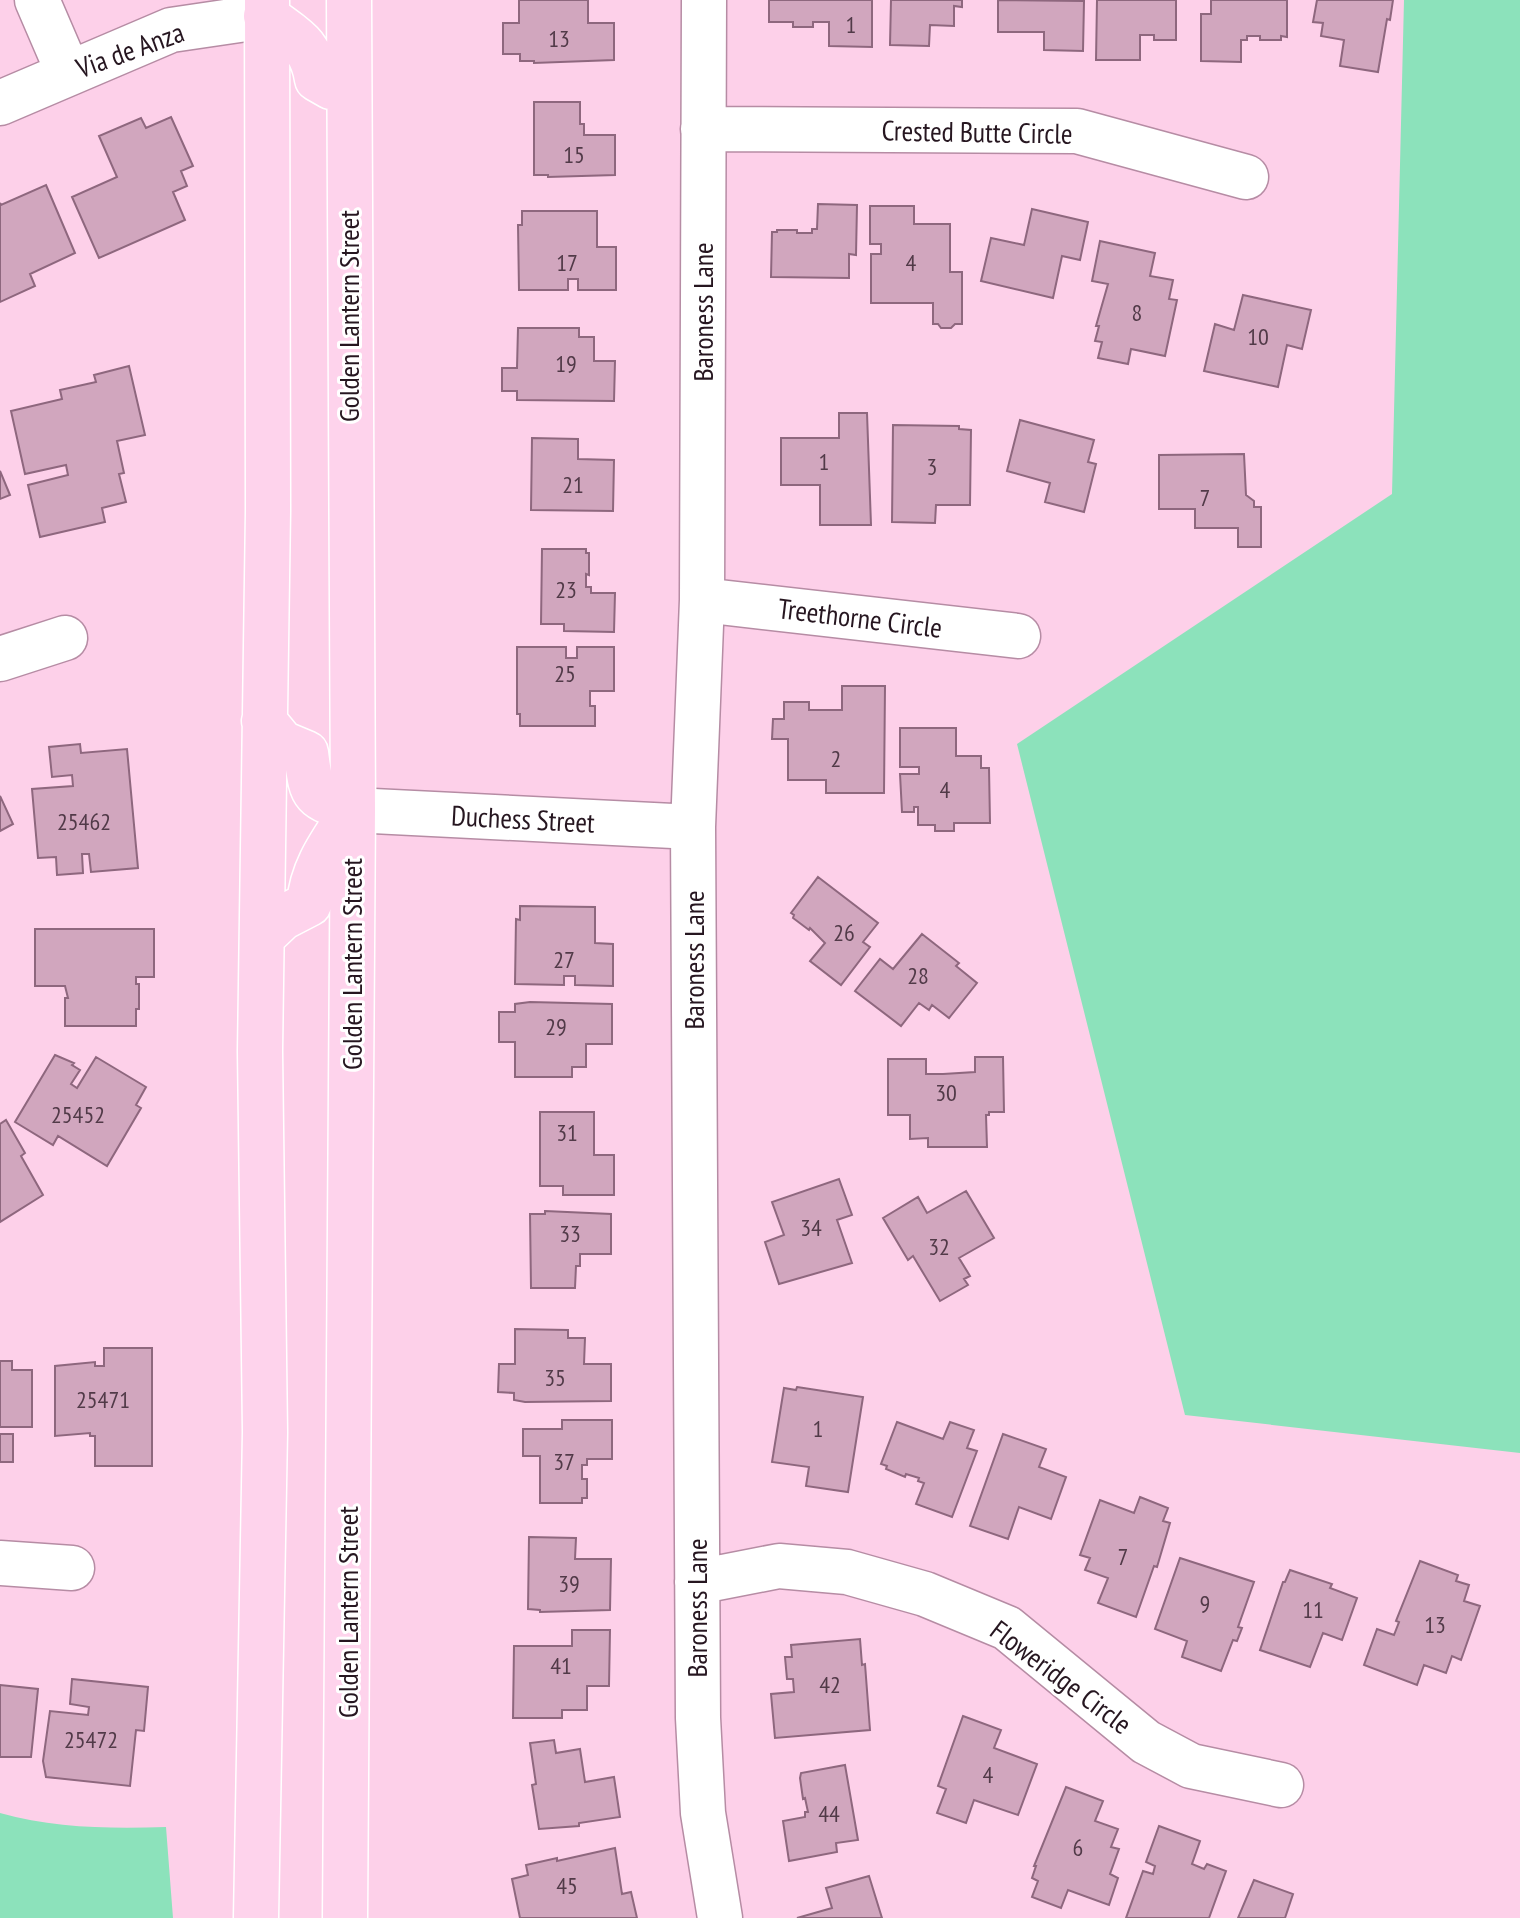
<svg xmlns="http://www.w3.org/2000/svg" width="1520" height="1918" font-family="'PT Sans Narrow',sans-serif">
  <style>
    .green { fill: #8ce2bb }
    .building { fill: #d1a6be; stroke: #8e677e; stroke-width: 2 }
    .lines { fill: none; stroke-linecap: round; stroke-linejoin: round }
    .minor-casing { stroke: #b68ca4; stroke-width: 47 }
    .major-casing { stroke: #fff; stroke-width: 47 }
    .minor { stroke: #fff; stroke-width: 44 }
    .major { stroke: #fed3ec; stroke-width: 44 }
    .labels { text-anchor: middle; stroke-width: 6; stroke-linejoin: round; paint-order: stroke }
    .number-label { font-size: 24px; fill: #513a48 }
    .street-label { font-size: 28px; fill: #261620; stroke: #fff }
  </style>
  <rect width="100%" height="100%" fill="#fdd0e9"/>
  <path class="green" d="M1404,0H1520V1453L1185,1415L1017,744L1392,494Z
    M0,1813C54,1828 110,1829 166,1827L173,1918H0Z"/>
  <path class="building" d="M519,0H588V23H614V60L534,63V61H520V54H503V23H519Z
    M769,0H872V47L829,46V22H813V27H793V22H769Z
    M891,0H962V7L954,6V26L930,25L929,46L890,45Z
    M998,0L1084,1L1083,51L1044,50V32H998Z
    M1097,0H1176V40H1154V35H1140V60H1096Z
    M1211,0H1287V37L1281,36V40H1260V36H1247V40H1241V62L1201,61V14H1211Z
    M1317,0H1393L1390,20L1387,19L1378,72L1340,66L1344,40L1321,36L1323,23L1313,22Z
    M534,102H580V124H584V135H615V175L548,177V175H534Z
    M171,117L193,166L181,171L187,186L173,192L185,220L99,258L72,197L117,177L99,136L141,118L146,128Z
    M46,185L75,253L30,274L35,286L0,302V203L1,205Z
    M818,204L857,205L856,255L849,254V278L771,277L772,232H777V230H797V233H812V229H817Z
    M870,206H914V224H950V272H962V324H955L951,328H941L938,324H933V303H871V254H881V244H870Z
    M1032,209L1088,222L1080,260L1062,256L1053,298L981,281L991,238L1024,245Z
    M522,211H597V247H616V290H578V279H568V290H519L518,225H522Z
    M1100,241L1155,253L1150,276L1173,280L1169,299L1177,300L1165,356L1131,349L1128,364L1098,358L1102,342L1095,341L1099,326H1096L1108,284L1092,281Z
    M1243,295L1311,310L1302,349L1287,345L1278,387L1204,371L1215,324L1234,330Z
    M518,328H579V337H594V361H615L614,401L517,400V391H502V368H517Z
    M129,366L145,435L117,441L124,473L119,474L126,502L102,508L105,522L40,537L28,485L68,475L66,465L25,474L11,411L62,399L60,390L96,382L94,375Z
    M839,413H867L871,525H820V485H781V438H839Z
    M1020,420L1094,440L1088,462L1096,464L1084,512L1045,502L1050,483L1007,471Z
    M893,425L959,426V429L971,430L970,505H936L935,523L892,522Z
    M532,438L578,439V459L614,460L613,511L531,510Z
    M1244,454L1246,495L1254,501V507H1261V547H1238V528H1195V509H1159V455Z
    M0,471L10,495L0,499Z
    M542,549H586V553H589V575L586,574V587H591V593H615L614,632L564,631V624H541Z
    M517,647H566V658H577V647H614V691H590V706H595V726H520V714H517Z
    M842,686H885L884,793H826V780H788V739H772L773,719H784V702H809V710H842Z
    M900,728H956V756H981V768H989L990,823H954V831H935V825H918V807H914V812H902L900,774H919V767H900Z
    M80,744L81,753L127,749L138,868L91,872L89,854H82L83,873L57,875L56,857L38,858L32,789L73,786L72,775L52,777L49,747Z
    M0,796L13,824L0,831Z
    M818,877L878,923L863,942L870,947L841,985L810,961L825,943L810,928L809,930L793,918L794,915L791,913Z
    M520,906L595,907V943L613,944V986L575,985V976H564V985L515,984L516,919L520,920Z
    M35,929H154V977H136V984H139V1009H136V1026H65V998H68L65,986H35Z
    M922,934L959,963L956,966L977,983L949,1018L932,1005L929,1010L919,1003L901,1026L855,991L880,959L893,969Z
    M530,1002L612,1004V1044H586V1067H572V1077H515V1042H499V1012H515V1004Z
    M55,1055L74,1063L72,1065L80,1070L71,1084L77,1088L96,1057L146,1087L136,1105L141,1108L107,1166L58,1136L53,1145L15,1122Z
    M975,1057H1003L1004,1112H989V1115H986L987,1147H928V1138L910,1139V1115H888V1059H926V1074H943L975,1072Z
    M540,1112H594V1155H614V1195H563V1186H540Z
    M6,1120L25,1153L21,1156L43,1195L0,1222V1124Z
    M839,1179L852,1215L837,1220L852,1263L779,1284L765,1242L784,1235L772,1202Z
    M966,1191L994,1238L959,1258L970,1276L964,1279L968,1285L940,1301L913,1256L908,1260L883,1218L918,1197L927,1213Z
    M545,1211L611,1214V1254H580V1266H576L575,1288H531L530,1214H545Z
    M515,1329L568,1330V1338H585L584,1364H611V1401L525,1402L514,1400V1393L498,1392L499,1364H515Z
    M104,1348H152V1466H95V1436H90V1433L55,1436V1366L95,1362V1366H104Z
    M0,1361H12V1370H32V1427H0Z
    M797,1387L863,1397L848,1492L806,1486L809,1467L772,1462L784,1388L796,1390Z
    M562,1420H612V1459H587V1465H582V1479H587V1498H582V1503H540V1456H523V1429H562Z
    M897,1422L943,1439L950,1422L974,1430L967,1448L977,1451L952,1517L916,1504L924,1483L918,1481L919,1478L906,1474L905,1477L886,1469L887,1466L881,1464Z
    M0,1434H13V1462H0Z
    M1003,1434L1046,1449L1039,1467L1066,1477L1051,1519L1019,1507L1008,1539L970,1526Z
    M1140,1497L1168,1508L1163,1521L1170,1523L1157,1567L1154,1566L1136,1617L1098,1603L1108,1578L1085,1570L1090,1558L1080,1555L1100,1500L1134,1513Z
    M529,1537L576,1538L575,1559H611L610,1610L540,1612V1610L528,1609Z
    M1180,1558L1254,1582L1238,1627L1242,1628L1237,1641L1233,1640L1221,1671L1182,1657L1187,1641L1155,1629Z
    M1420,1561L1458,1575L1456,1581L1469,1585L1464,1601L1480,1606L1461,1660L1452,1656L1446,1673L1424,1665L1417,1685L1364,1665L1377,1629L1394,1635L1399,1622L1396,1621Z
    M1290,1570L1332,1584L1330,1588L1357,1598L1342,1640L1323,1633L1310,1667L1260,1650L1283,1582H1285Z
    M572,1630H610L609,1686H587V1710H562V1718H513L514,1646H572Z
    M860,1639L862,1665L865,1664L870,1730L775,1738L771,1694L794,1692L793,1679H787L785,1657H792L791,1645Z
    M72,1679L148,1687L144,1731L136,1730L130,1786L46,1777L43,1761L50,1711L88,1715L89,1707L70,1704Z
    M0,1685L38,1689L31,1757H0Z
    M963,1716L1001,1730L994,1748L1037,1764L1018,1815L974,1800L966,1823L937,1813L946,1789L938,1786Z
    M554,1740L556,1753L580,1749L585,1782L614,1777L620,1817L579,1823V1826L539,1829L532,1785L536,1784L530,1743Z
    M845,1765L858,1840L836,1843L837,1852L789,1861L783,1821L805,1817V1812H808L805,1798L803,1799L800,1778L801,1773Z
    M1066,1787L1103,1801L1095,1821L1118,1829L1111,1847L1119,1849L1110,1874L1118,1878L1109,1905L1068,1890L1061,1908L1032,1897L1038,1881L1032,1878L1036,1866H1034Z
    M1159,1826L1200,1841L1192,1864L1204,1869L1207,1864L1226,1871L1209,1918H1126L1143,1871L1153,1874L1155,1866L1146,1862Z
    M615,1848L622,1894L631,1892L637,1918H520L512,1879L528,1875L526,1865L557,1858V1861Z
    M869,1876L882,1918H797L832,1908L826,1888Z
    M1254,1880L1293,1894L1285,1918H1238Z"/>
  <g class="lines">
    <defs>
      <path id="minor" d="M37,0L68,72
        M704,0L702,600L693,827L698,1718L703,1813L720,1918
        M0,103L171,30L266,16
        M703,129L1077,131L1246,177
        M702,600L1018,636
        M0,659L65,638
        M353,810L693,827
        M0,1563L72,1568
        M697,1582L779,1566L847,1572L925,1594L1007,1628L1146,1742L1191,1766L1281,1785"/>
      <path id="major" d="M266,16C293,37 311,42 317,79L331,87L349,90
        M264,721L282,743L306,753C312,797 310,797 353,810
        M262,937L282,918L309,904C312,867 333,841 353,810
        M256,1918L265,1432L260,1051L268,511L267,0
        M345,1918L353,810L349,0"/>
    </defs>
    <use href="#minor" class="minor-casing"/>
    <use href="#major" class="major-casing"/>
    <use href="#minor" class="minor"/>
    <use href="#major" class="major"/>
  </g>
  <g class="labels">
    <g class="number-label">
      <text x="851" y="33">1</text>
      <text x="559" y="47">13</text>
      <text x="574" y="163">15</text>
      <text x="567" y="271">17</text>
      <text x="911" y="271">4</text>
      <text x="1137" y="321">8</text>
      <text x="1258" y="345">10</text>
      <text x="566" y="372">19</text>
      <text x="824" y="470">1</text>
      <text x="932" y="475">3</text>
      <text x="573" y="493">21</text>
      <text x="1205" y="506">7</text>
      <text x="566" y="598">23</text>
      <text x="565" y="682">25</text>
      <text x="836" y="767">2</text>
      <text x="945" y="798">4</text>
      <text x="84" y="830">25462</text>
      <text x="844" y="941">26</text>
      <text x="564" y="968">27</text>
      <text x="918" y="984">28</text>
      <text x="556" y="1035">29</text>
      <text x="946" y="1101">30</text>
      <text x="78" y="1123">25452</text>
      <text x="567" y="1141">31</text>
      <text x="811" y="1236">34</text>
      <text x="570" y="1242">33</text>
      <text x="939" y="1255">32</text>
      <text x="555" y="1386">35</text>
      <text x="103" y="1408">25471</text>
      <text x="818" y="1437">1</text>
      <text x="564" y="1470">37</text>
      <text x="1123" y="1565">7</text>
      <text x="569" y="1592">39</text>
      <text x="1205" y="1612">9</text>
      <text x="1313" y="1618">11</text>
      <text x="1435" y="1633">13</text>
      <text x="561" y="1674">41</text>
      <text x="830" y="1693">42</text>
      <text x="91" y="1748">25472</text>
      <text x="988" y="1783">4</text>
      <text x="829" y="1822">44</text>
      <text x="1078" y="1856">6</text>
      <text x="567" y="1894">45</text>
    </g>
    <g class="street-label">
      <text transform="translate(130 50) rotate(-20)" y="10">Via de Anza</text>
      <text transform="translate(977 132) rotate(1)" y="10">Crested Butte Circle</text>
      <text transform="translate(703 312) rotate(-90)" y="10">Baroness Lane</text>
      <text transform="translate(349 316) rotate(-90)" y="10">Golden Lantern Street</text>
      <text transform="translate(860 618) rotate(7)" y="10">Treethorne Circle</text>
      <text transform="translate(523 819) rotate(3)" y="10">Duchess Street</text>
      <text transform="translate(694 960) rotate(-90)" y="10">Baroness Lane</text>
      <text transform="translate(352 964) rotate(-90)" y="10">Golden Lantern Street</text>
      <text transform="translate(697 1608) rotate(-90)" y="10">Baroness Lane</text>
      <text transform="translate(348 1612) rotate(-90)" y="10">Golden Lantern Street</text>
      <text transform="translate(1061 1677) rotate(37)" y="10">Floweridge Circle</text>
    </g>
  </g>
</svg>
